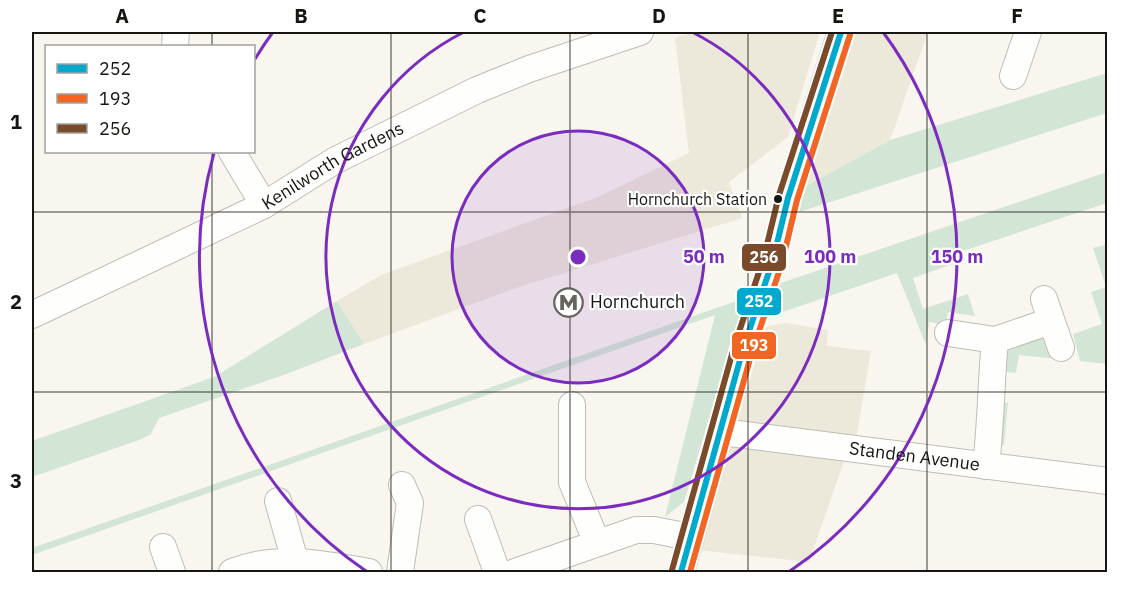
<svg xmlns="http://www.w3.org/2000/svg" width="1139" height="604" font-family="'IBM Plex Sans',sans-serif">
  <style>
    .built { fill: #ece8da }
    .green { fill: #d3e6d6 }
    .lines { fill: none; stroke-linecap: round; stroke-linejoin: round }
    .minor-casing { stroke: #bebdb7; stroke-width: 28 }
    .minor { stroke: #fefefc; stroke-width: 26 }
    .bus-1-casing { stroke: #fff; stroke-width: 10 }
    .bus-2-casing { stroke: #fff; stroke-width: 10 }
    .bus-3-casing { stroke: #fff; stroke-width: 10 }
    .bus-1 { stroke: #00a9ce; stroke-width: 6 }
    .bus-2 { stroke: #f26522; stroke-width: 6 }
    .bus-3 { stroke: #7a4b2a; stroke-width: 6 }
    .grid { fill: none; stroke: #161511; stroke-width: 1.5; stroke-opacity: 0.55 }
    .ring { fill: none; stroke: #7b2cbf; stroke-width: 3 }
    .bus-dot { fill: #161511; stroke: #fff; stroke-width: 2 }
    .labels { text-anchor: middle; stroke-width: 4.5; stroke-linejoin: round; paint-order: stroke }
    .bus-label { font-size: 16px; fill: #161511; stroke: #fff; text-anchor: end }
    .street-label { font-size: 18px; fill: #161511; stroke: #fff }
    .poi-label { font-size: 18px; fill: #161511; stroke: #fff; text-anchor: start }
    .centre { fill: #7b2cbf; stroke: #fff; stroke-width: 3 }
    .ring-label { font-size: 18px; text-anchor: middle; font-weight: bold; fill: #7b2cbf; stroke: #fff; stroke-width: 4.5; stroke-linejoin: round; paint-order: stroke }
    .line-badge { stroke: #fff; stroke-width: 2 }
    .badge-label { font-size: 16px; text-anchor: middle; font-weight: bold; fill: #fff }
    .neatline { fill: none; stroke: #161511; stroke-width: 2 }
    .grid-label { font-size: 20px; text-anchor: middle; font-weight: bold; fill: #161511 }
  </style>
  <rect width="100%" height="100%" fill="#f8f6ee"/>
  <path class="built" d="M695,32H820L788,137L729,182L742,218L519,287L364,344L337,301L381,275L598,197L689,153L675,38Z
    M852,32H928L890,140L801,189Z
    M785,323L828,330L827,346L871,351L856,439L741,423L737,416L738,393L747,390L755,362L749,353L755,329Z
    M730,445L845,458L809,562L698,550L725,464L719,455Z"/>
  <path class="green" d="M1107,73V113L793,214L801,189L890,140Z
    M1107,172V203L963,251L965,260L913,278L923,309L968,294L975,316L948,312L946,325L929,322L926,345L897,273L765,318L769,287Z
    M1107,244V364L1080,361L1073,334L1102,324L1091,292L1106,287L1093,248Z
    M745,298L684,502L665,517L715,315L32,555V548Z
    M337,301L364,344L281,376L159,418L151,434L142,439L32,477V441L214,377Z
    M1046,336L1057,359L1019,355L1016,373L1000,371L1003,352Z
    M999,402L1008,403L1004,445L994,444Z"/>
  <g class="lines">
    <defs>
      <g id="minor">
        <path d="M175,46L176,32"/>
        <path d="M1013,76L1028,32"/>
        <path d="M232,152L264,205"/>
        <path d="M1044,299L1061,348"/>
        <path id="s1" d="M32,315L264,205L334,161L477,90L529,69L640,32"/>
        <path d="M948,333L995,340"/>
        <path d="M572,405V482L597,543"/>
        <path id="s2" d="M722,432L1108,481"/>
        <path d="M986,466C991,423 991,382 995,340L1051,321"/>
        <path d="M278,501L295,561"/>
        <path d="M478,519L497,572"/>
        <path d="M163,547L172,572"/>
        <path d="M232,572C277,554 323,564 369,572"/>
        <path d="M400,572L410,503L402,485"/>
        <path d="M515,572L636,530H654L689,537"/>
        <path d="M681,572L743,349L773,260L788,198L841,32"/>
      </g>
    </defs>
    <use href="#minor" class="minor-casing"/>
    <use href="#minor" class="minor"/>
    <defs>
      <path id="bus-1" d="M681,572L743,349L773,260L788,198L841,32"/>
      <path id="bus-2" d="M690,572L752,352L782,263L797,200L850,35"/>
      <path id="bus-3" d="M672,570L734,347L764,257L779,195L832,32"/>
    </defs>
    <use href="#bus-1" class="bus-1-casing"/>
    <use href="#bus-2" class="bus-2-casing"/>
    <use href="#bus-3" class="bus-3-casing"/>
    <use href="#bus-1" class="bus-1"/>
    <use href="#bus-2" class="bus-2"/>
    <use href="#bus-3" class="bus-3"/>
  </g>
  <path class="grid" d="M212,32V46M391,32V572M570,32V572M748,32V572M927,32V572M212,152V572M32,212H1108M32,392H1108"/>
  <circle cx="578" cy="257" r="126" fill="#7b2cbf" fill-opacity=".12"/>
  <g class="ring">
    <circle cx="578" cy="257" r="126"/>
    <path d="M692 32A252 252 0 1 1 464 32"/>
    <path d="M366 571A379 379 0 0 1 214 153M255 59A379 379 0 0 1 273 32M883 32A379 379 0 0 1 790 571"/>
  </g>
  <defs>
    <symbol id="metro-ring" viewBox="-11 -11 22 22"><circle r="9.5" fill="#fff" stroke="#65645e" stroke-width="1.5"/><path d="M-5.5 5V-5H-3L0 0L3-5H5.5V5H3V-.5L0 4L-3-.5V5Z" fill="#65645e"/></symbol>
  </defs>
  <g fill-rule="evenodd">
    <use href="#metro-ring" x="552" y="286" width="33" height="33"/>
  </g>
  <circle class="bus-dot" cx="778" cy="199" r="5"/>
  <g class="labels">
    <g class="bus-label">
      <text x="767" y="205">Hornchurch Station</text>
    </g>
    <g class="street-label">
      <text dy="6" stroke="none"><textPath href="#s1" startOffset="336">Kenilworth Gardens</textPath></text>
      <text dy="6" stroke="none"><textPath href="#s2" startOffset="194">Standen Avenue</textPath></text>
    </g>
    <g class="poi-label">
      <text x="590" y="308">Hornchurch</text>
    </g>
  </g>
  <circle cx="578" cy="257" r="9" class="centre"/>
  <g class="ring-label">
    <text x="704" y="263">50 m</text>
    <text x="830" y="263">100 m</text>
    <text x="957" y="263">150 m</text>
  </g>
  <g class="line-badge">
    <rect x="741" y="243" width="46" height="29" rx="6" fill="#7a4b2a"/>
    <rect x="736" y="287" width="46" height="29" rx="6" fill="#00a9ce"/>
    <rect x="731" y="331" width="46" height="29" rx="6" fill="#f26522"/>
  </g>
  <g class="badge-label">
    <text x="764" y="263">256</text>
    <text x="759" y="307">252</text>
    <text x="754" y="351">193</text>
  </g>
  <rect width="1139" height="604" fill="none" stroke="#ffffff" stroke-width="66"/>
  <rect x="45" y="45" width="210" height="108" fill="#ffffff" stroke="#a2a1a0" stroke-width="1.5"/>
  <rect x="57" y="64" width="30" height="9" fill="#00a9ce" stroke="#a2a1a0" stroke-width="1.5"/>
  <text x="99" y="75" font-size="18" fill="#161511">252</text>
  <rect x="57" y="94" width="30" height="9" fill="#f26522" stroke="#a2a1a0" stroke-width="1.5"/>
  <text x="99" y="105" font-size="18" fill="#161511">193</text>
  <rect x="57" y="124" width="30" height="9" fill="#7a4b2a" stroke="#a2a1a0" stroke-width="1.5"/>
  <text x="99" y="135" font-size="18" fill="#161511">256</text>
  <rect x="33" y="33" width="1073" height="538" class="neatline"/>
  <g class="grid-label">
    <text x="122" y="23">A</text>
    <text x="301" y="23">B</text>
    <text x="480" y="23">C</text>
    <text x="659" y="23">D</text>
    <text x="838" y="23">E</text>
    <text x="1017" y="23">F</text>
    <text x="16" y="129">1</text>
    <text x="16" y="309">2</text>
    <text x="16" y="488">3</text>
  </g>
</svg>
